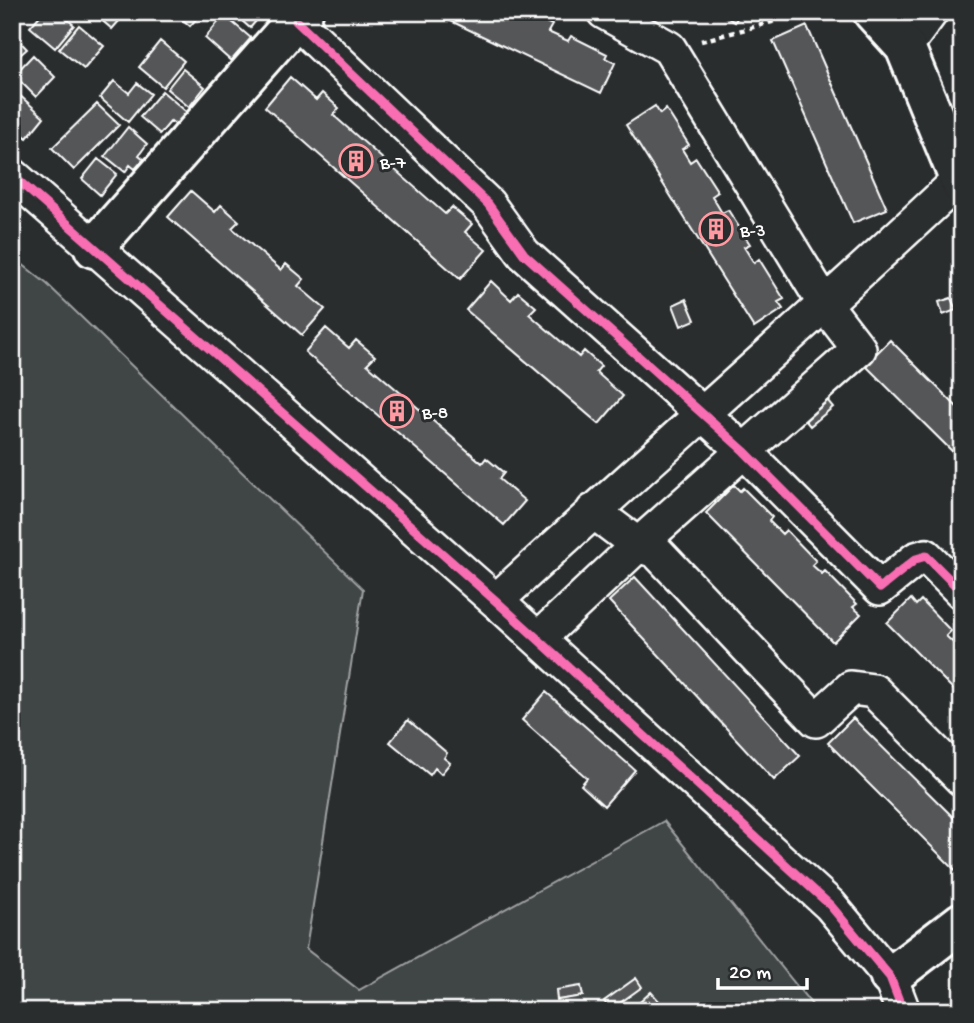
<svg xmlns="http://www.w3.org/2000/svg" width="974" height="1023" font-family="'Gochi Hand',sans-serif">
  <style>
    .green { fill: #414445; stroke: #a0a2a2; stroke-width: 2 }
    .building { fill: #555758; stroke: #fff; stroke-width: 2 }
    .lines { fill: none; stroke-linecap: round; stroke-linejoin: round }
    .street-casing { stroke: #fff; stroke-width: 38 }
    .secondary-casing { stroke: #fff; stroke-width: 44 }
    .path { stroke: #fff; stroke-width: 4.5; stroke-dasharray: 5 5; stroke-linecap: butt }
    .street { stroke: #2a2d2e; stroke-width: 33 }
    .secondary { stroke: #2a2d2e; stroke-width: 38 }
    .cycleway-casing { stroke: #2a2d2e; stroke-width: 13 }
    .cycleway { stroke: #f96db3; stroke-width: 9 }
    .labels { text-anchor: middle; stroke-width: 6; stroke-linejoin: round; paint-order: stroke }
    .poi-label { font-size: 19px; fill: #fff; stroke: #2a2d2e; text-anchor: start }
  </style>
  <rect width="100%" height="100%" fill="#2a2d2e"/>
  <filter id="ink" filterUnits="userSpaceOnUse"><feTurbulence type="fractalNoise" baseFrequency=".0143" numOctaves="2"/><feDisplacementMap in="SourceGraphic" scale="14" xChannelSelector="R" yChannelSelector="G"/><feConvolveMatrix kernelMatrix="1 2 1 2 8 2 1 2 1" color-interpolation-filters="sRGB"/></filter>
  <g filter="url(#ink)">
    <path class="green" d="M12,256L47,284L363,589L306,949L359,990L664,821L817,1011H12Z"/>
    <path class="building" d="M43,12H59L74,25L55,48L30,27Z
      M92,12H127L112,29Z
      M174,12H209L202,20L198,17L190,26Z
      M232,12H260L262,14L250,28Z
      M432,12H508L517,17L519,12H526L552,25L548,32L568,41L571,36L607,54L605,58L615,63L601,93Z
      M717,12H740L735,22Z
      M224,15L251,38L231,61L205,38Z
      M79,25L104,46L84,69L59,49Z
      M807,26L887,209L853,223L773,41Z
      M12,33L27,49L12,62Z
      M160,41L184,61L163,87L139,67Z
      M33,55L55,77L36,97L14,75Z
      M183,69L205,87L189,107L167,89Z
      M290,77L316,100L322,93L339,108L333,115L445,214L452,207L472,224L465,232L486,250L460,279L265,107Z
      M114,81L129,93L137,83L151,94L128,122L100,98Z
      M162,91L189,114L178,127L171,121L160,134L140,117Z
      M17,93L44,117L27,138L12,125V99Z
      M97,104L119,125L74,170L52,148Z
      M655,106L660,114L666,109L689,145L682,149L690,162L696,158L718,192L712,196L722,213L728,210L750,244L744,247L754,263L759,259L784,299L778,302L783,309L754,328L626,125Z
      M128,127L147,144L139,155L144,159L135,169L130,165L125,172L105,156Z
      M98,159L117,174L100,195L82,179Z
      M191,191L215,212L221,205L239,221L232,228L281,270L286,264L304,279L298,286L325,309L302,335L168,217Z
      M491,281L511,300L518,292L536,307L529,314L579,357L584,351L601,366L596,372L623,396L599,424L466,310Z
      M951,298L956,310L943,315L939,302Z
      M686,299L695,320L681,326L673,305Z
      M326,328L349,348L356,340L375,356L367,364L482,463L486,458L504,473L499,479L525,501L504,525L305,352Z
      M890,340L962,412V461L865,365Z
      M823,395L833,407L810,426L800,414Z
      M734,485L740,491L743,488L772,517L769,521L782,534L786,530L816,561L812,565L822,574L825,571L857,604L853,607L861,614L833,642L706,513Z
      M635,577L800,756L774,780L609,601Z
      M911,599L916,605L921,600L951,631L946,636L959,648L962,645V698L887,623Z
      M546,692L635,770L604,806L581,785L587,778L522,720Z
      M853,718L962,826V864L955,870L828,743Z
      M408,720L447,753L444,758L450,763L441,774L435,768L430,775L390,742Z
      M636,978L642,987L610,1010L604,1001Z
      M581,986L583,996L557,1000L556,990Z
      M651,992L668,1011H630Z"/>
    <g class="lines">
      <defs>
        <path id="street" d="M296,21L488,204L524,254L744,451L880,588L916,559L926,556L962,592
          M905,47L931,12
          M12,175L496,601L830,905L890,977L903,1011
          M593,511L638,545L656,551L816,720L851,688L874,691L962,779
          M496,601C649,459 807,324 958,181
          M538,639L638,545L859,349L826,306L669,48L604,12"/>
        <path id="secondary" d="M873,12L905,47L962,186
          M94,248L303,12
          M890,977L962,922"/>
      </defs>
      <use href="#street" class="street-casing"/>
      <use href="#secondary" class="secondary-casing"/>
      <path class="path" d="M701,41L772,22L792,12"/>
      <use href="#street" class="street"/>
      <use href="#secondary" class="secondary"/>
      <defs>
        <path id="cycleway" d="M296,21L488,204L524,254L744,451L880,588L916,559L926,556L962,592
          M12,175L496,601L830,905L890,977L903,1011"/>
      </defs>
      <use href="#cycleway" class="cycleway-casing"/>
      <use href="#cycleway" class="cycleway"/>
    </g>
  </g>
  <defs>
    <symbol id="building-ring" viewBox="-11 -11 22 22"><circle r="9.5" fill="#2a2d2e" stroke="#ff9aa2" stroke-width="1.5"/><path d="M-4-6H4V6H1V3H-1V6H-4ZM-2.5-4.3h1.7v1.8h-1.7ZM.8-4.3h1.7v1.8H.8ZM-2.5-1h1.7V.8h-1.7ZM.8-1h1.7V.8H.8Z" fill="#ff9aa2"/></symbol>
  </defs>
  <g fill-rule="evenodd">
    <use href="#building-ring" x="337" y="142" width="38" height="38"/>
    <use href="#building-ring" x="697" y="210" width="38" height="38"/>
    <use href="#building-ring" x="378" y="392" width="38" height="38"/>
  </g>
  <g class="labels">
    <g class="poi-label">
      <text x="380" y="168">B-7</text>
      <text x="740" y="236">B-3</text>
      <text x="422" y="418">B-8</text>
    </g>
  </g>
  <rect width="974" height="1023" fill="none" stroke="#2a2d2e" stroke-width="42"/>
  <rect x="21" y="21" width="932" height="981" fill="none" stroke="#fff" stroke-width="2.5" filter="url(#ink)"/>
  <path d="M718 978v10h89v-10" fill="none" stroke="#ffffff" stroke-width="3.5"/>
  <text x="729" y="978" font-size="21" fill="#ffffff" stroke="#2a2d2e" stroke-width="5" paint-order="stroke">20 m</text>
</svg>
